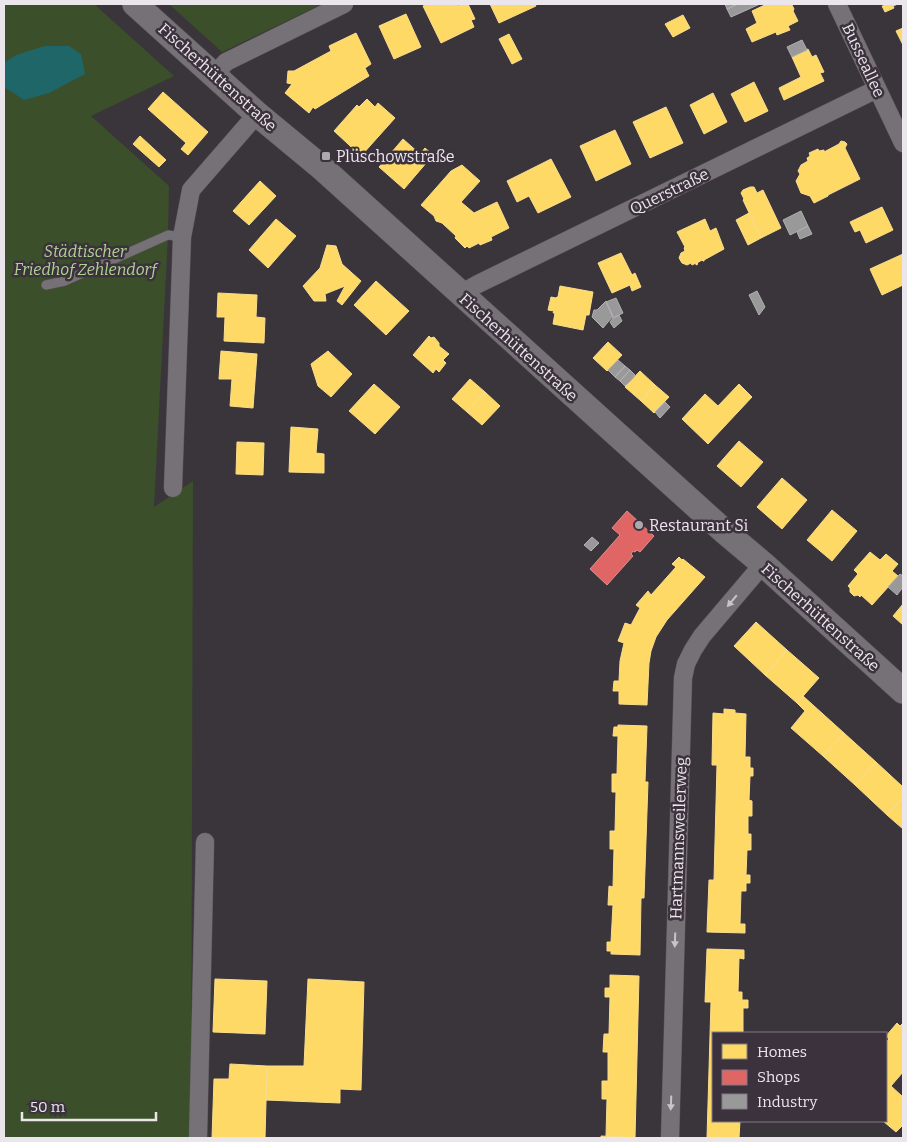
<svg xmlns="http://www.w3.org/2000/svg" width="907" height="1142" font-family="Bitter,serif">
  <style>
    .green { fill: #3b4f2b }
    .water { fill: #1f6668 }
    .homes { fill: #ffd966; stroke: #f9dd8e }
    .shops { fill: #e06666; stroke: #e38c8e }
    .industry { fill: #999; stroke: #b2b0b2 }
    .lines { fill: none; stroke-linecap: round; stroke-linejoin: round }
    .lane-casing { stroke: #565256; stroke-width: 10 }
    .street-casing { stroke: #565256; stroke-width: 19 }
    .secondary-casing { stroke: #565256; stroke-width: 26 }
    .lane { stroke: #767176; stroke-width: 9 }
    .street { stroke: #767176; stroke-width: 18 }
    .secondary { stroke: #767176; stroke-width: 25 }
    .oneway { fill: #c8c2c9 }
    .poi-dot { fill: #ada7ae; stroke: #3c323d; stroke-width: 2 }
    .labels { text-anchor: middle; stroke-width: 5; stroke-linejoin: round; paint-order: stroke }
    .street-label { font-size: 16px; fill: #ebe5ec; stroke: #3c323d }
    .poi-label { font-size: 16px; fill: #ebe5ec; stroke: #3c323d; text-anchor: start }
    .park-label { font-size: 16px; font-style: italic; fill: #add590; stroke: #3c323d }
  </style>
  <rect width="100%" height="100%" fill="#3a353a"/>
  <path class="green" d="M4,4H94L174,76L91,116L169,186L168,235L154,507L193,481L191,1138H4Z
    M169,4H322L222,52Z"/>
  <path class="water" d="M45,46H69L81,54L85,74L49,93L24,100L4,87V63L16,55Z"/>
  <path class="homes" d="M428,4H457L458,6L462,4H468L475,19L471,20L474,27L441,43L423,6Z
    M490,4H535L536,6L499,23Z
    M767,4H790L792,5L794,9L793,11L798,21L788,26L790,30L777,35L776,32L752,42L746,29L757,23L752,11Z
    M883,4H898L893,6L894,8L885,12L882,6H884Z
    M406,14L421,47L394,59L379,26Z
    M683,15L690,28L673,37L665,24Z
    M903,28V45L896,31Z
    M356,33L371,64L365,68L369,76L315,109L313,107L309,113L285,93L292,84L287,83L288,71H294L331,51L329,46Z
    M509,34L522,59L512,64L499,39Z
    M808,49L812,57L816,55L824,72L820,73L824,81L784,100L779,88L801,77L792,57Z
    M754,82L768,111L745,122L731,94Z
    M163,92L208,132L188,155L181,149L186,143L148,109Z
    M713,93L727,122L704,134L690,105Z
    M367,99L375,107L378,103L395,118L361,156L334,131L357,105L359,107Z
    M666,107L683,143L650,158L633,122Z
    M615,130L631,164L596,181L580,146Z
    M140,136L166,160L159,167L133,144Z
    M403,139L420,154L425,148L433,155L404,189L379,167Z
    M841,141L845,142L847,144L845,148L860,179L828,195V196L814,203L810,196L801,193L796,181L800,174L798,171L801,165L808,161L807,158L809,157L810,155L809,153L818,149L819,151L824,150V152L839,144Z
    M551,159L571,197L538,213L529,196L517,202L507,181Z
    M462,165L480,181L461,202L474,213L497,202L509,228L491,237L492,240L480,245L479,243L469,248L467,246L465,248L455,238L456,236L442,223L436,221L434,216L421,205L451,171Z
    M260,181L276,196L249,225L233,211Z
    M750,187H754L757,193L763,190L781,228L761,238L743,200L744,199L741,193L743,190Z
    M882,207L893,230L866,243L860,230L855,232L850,222Z
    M749,213L761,238L748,245L736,220Z
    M276,219L296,236L268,268L249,250Z
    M705,219L710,231L716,228L724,249L704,260V261H703L702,260L697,263L698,264L696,265V263L692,265L691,263L687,265L682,263L679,258L681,253L685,251L684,248L685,247L677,232Z
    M327,245L336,246L342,264L361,281L342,305L337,301L345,286L325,294L326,301H314L303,286L320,268Z
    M621,253L632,275L635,273L641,287L632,291L630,285L612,293L598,263Z
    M903,254V285L882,295L870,269Z
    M376,281L409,311L386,335L354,305Z
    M560,286L593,292L589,315H586L583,330L553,324L555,313H553L554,311L548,310L551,297L556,298L557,297H558Z
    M218,293L257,295L256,317L265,318L264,343L224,341L225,317H217Z
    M429,336L431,338L434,337L439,343V346L449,354L443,360L446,363L439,372L436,369L433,373L413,355Z
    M608,342L622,355L607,371L593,358Z
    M221,351L257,354L253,408L230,406L232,379H219Z
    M328,351L352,374L331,397L318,386L311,364Z
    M640,371L655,385L641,401L625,387Z
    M470,379L485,392L467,412L452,399Z
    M374,384L400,407L375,434L349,411Z
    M739,384L752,397L708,444L682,419L705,394L718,406Z
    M655,385L669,397L654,413L641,401Z
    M485,392L500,406L482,425L467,412Z
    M291,427L318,429L316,453L324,454V473L289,472Z
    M739,441L763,462L741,487L717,466Z
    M237,442L264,443L263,475L236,474Z
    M782,478L807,500L782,529L757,507Z
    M832,510L857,531L832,561L807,540Z
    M870,552L880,560L886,554L898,564L892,571L898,576L872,605L861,595L860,597L858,595L854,596L850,592V588L848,586L858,574L854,570Z
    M679,557L682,560L683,559L705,577L667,620L656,637L651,651L649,663L647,705L619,704V691H613L614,681H619L620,661L624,643L618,641L622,631L625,623L631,625L640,608L636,605L648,591L651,595L676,567L672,564Z
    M903,604V625L893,616Z
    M756,622L787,650L765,675L734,646Z
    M787,650L819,678L797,703L765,675Z
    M803,696L844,733L823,756L791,728L805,711L797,703Z
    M724,709L735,710V713L746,714L745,757H750V768H753V776H750L749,800L752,801V816H748V834H751V850H747L746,875H750V883H746V891H741L740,924H745V933L707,932L709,880H714L717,765H712L713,713L724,714Z
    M618,725L647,726L645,782H648L644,898H641L640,955L611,954V951H607V942H611L613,905H608L609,886L613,887L614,849H610V831H615L616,792H612V774H617L618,736H613L614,727H618Z
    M844,733L876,762L855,785L823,756Z
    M876,762L903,787V797L887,815L855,785Z
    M903,797V829L887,815Z
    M707,949L744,950V959L739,958L738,992H742V1000H748V1008H743V1033H713V1121H740L739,1138H707L711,1002H705Z
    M610,975L639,976L635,1138L606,1136L607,1099H602V1081H608V1052H603L604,1034H609L610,997H605V988H610Z
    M215,979L267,981L265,1034L213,1032Z
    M308,979L364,982L361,1090L340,1089V1103L266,1100L267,1066H304Z
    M897,1023L900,1026L903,1023V1072L891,1086L903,1097V1125L896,1132L883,1121H886V1042L889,1039L886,1036Z
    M230,1064L267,1066L265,1138H212L214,1079H229Z
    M601,1136L622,1137V1138H601Z"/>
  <path class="shops" d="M627,511L654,536L640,552L637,550L635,552L633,551L631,554L633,556L607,585L590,569L620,535L612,528Z"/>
  <path class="industry" d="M725,4H738L727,9Z
    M738,4H760L731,17L727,9Z
    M802,40L807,50L792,57L787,47Z
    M801,211L808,226L790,235L783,220Z
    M808,226L812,234L800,239L797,232Z
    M757,291L765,307L759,315L749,295Z
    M616,298L623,313L613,318L606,302Z
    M606,301L613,316L603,328L592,317L594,310H597Z
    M619,315L622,321L614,328L610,322L613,318Z
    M618,360L625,366L615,377L608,370Z
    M625,366L630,370L620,381L615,377Z
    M630,370L635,375L625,386L620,381Z
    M665,402L670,407L660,418L655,412Z
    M592,537L599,543L591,551L584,545Z
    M900,574L903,576V587L897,595L888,587Z"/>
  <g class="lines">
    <defs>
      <path id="lane" d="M46,285L65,281L168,235L182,237"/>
      <path id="street" d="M837,4L903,143
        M214,75L226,62L344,4
        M460,294L478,284L877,89
        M173,488L182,237L191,190L257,114
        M198,1138L205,842
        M670,1138L683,678L686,664L693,650L702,636L763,564"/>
      <path id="secondary" d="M135,4L257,114L321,167L725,532L763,564L903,691"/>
    </defs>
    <use href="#lane" class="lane-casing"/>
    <use href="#street" class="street-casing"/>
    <use href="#secondary" class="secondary-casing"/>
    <use href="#lane" class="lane"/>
    <use href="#street" class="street"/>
    <use href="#secondary" class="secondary"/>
  </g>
  <defs><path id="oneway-solid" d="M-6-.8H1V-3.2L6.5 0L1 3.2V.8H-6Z" transform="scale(1.25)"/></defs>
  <g class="oneway">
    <use href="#oneway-solid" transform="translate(732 601) rotate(130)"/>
    <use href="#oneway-solid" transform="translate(675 940) rotate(92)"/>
    <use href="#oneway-solid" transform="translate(671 1103) rotate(92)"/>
  </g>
  <g class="poi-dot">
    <rect x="321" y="151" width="10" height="10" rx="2.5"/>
    <circle cx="639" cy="525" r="5"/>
  </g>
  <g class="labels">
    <g class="street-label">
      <text transform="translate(864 60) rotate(65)" y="6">Busseallee</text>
      <text transform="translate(218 77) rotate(42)" y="6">Fischerhüttenstraße</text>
      <text transform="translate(669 191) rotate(-26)" y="6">Querstraße</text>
      <text transform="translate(519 347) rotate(42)" y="6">Fischerhüttenstraße</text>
      <text transform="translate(821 617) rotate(42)" y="6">Fischerhüttenstraße</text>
      <text transform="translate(678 838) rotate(-88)" y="6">Hartmannsweilerweg</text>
    </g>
    <g class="poi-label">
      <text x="336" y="162">Plüschowstraße</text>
      <text x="649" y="531">Restaurant Si</text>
    </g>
    <g class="park-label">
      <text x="85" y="257">Städtischer<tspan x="85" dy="18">Friedhof Zehlendorf</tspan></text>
    </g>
  </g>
  <rect width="907" height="1142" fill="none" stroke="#ebe5ec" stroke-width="10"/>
  <rect x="712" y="1032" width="175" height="90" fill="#3c323d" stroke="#827a83"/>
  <rect x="722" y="1044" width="25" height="15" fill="#ffd966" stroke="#827a83"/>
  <text x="757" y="1057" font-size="15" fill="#ebe5ec">Homes</text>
  <rect x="722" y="1070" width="25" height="15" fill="#e06666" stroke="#827a83"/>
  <text x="757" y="1082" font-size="15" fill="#ebe5ec">Shops</text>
  <rect x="722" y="1094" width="25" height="15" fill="#999999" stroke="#827a83"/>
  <text x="757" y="1107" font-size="15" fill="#ebe5ec">Industry</text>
  <path d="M22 1112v8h134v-8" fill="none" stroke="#ebe5ec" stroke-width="2.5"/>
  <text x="30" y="1112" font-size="15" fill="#ebe5ec" stroke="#3c323d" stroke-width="4" paint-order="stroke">50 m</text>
</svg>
